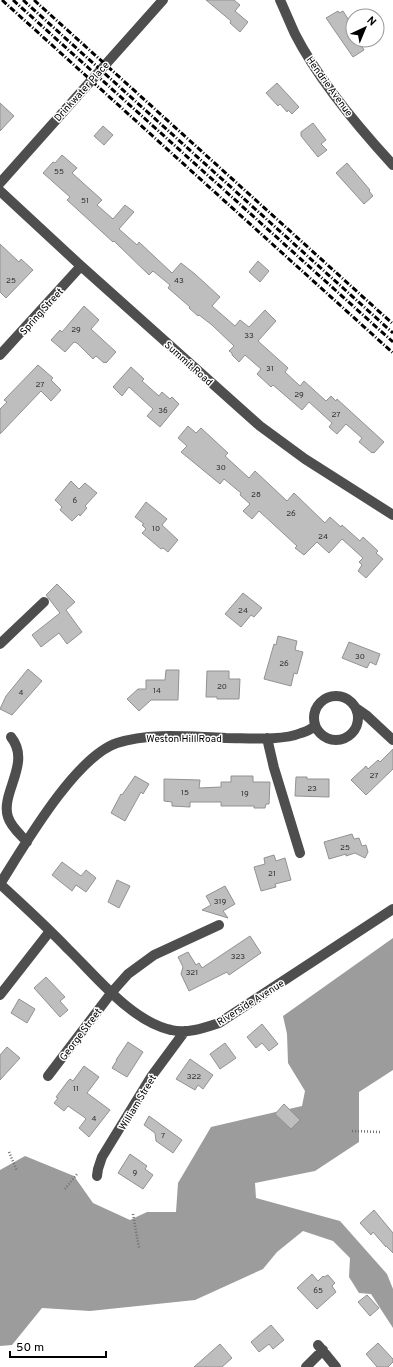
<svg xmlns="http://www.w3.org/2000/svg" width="393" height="1367" font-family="Overpass,sans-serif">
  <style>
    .water { fill: #9c9c9c }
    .building { fill: #bebebe; stroke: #929292 }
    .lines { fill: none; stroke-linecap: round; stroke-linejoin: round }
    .path { stroke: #707070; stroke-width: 2.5; stroke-dasharray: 1 2; stroke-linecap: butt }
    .minor { stroke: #4e4e4e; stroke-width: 10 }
    .rail { stroke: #000; stroke-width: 3; stroke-dasharray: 6 2 1 2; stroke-linecap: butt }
    .labels { text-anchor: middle; stroke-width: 3; stroke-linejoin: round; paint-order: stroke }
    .number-label { font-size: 8px; fill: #303030 }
    .street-label { font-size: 10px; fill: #000; stroke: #fff }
  </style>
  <rect width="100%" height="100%" fill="#fff"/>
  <path class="water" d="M393,938V1070L359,1092V1142L315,1171L255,1183L256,1198L340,1221L387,1274L393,1289V1328L371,1294L359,1293L349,1277L350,1258L333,1241L303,1231L277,1252L263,1269L195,1300L90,1311L42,1308L12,1345L0,1346V1170L25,1156L74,1176L93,1203L130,1220L147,1212H176L178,1183L211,1127L302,1106L305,1091L288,1063L287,1034L283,1016Z"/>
  <path class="building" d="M206,0H234L240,5L235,11L248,22L240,32L230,23L231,21Z
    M338,11L339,13L343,11L353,27V40H358L364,50L353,57L326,18Z
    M277,83L299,107L292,114L288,110L287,112L280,104L278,106L266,93Z
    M0,103L14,116L0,131Z
    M313,123L326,140L321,144L327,150L318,157L301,136V132Z
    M103,126L113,135L104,145L94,136Z
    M62,155L77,168L72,173L102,200L97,205L113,219L125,205L134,212L119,229L137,245L139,242L172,273L181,263L195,274L220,297L212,306L235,326L240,320L249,327L265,310L276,321L258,341L288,368L285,372L300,386L304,381L326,401L331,396L336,401L337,399L384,442L374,453L373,452L372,453L359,442L362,438L346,424L337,434L329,427L332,423L309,402L302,410L273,385L271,387L257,374L261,369L245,355L239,362L232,355V353L229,351L234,346L212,325L199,315L198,316L189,308L190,307L168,288L170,285L153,271L149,275L114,241L113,242L67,200L70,197L43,173L53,162L55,163Z
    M347,163L370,190L369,191L373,196L364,204L336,173Z
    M0,244L19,262L21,259L33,270L6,298L0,292Z
    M258,261L269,271L260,282L249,272Z
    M84,306L99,320L91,329L116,352L106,363L105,362L104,363L96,356L93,359L77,343L74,342L65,352L51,340L60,330L62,332Z
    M38,365L53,378L51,380L61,390L51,401L41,391L0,434V409L7,402L4,400Z
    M131,367L144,379L142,381L159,396L162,392L170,399L172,397L179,404L160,427L147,416L153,409L129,387L122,396L113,387Z
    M188,426L196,433L201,428L228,453L225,456L249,478L255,471L287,501L294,493L325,523L330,517L341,527L342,525L360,541L363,537L378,551L376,553L383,559L366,578L358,571L362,565L359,562L363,558L342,539L329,553L317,542L304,555L295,548L297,546L259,511L252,519L243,511L250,504L240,495L241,493L224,479L220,484L181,452L187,446L178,438Z
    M71,481L79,489L85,483L97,493L85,506L87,508L80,516L79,514L72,521L60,510L62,507L55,500Z
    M146,502L167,519L162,525L178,540L168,552L163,548L161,549L142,533L146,529L142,525L144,524L135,517Z
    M57,584L75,602L66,610L82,632L67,644L59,633L41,647L32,635L60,613L46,595Z
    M243,593L262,608L254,617L251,615L241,627L225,614Z
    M278,636L297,641L295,650L303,652L297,674L294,673L291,686L264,679L274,644L276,645Z
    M349,642L380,654L376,665L370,662L367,668L342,658Z
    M28,669L42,681L12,715L0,709L6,696Z
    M166,670H179L178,700H151L139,711L127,699L138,689H146V680H165Z
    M207,671H229V679H240L239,699H217V697H206Z
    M393,749V769L366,795L351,780L366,766L368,769L378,760L380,762Z
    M135,776L149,784L143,794L141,792L125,821L111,813L121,794L122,795Z
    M231,776H253V782H270L269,804H266L265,808H254V806H221V802H190V807L172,806V802L164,801V779L200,780L199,788L221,787V782H231Z
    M296,777H307V779H329V797L295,796Z
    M352,834L354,839L359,838L362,846L366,845L368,852L365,858L355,853L346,856V854L329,859L324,842Z
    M274,855L276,861L285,858L291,880L275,884L276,887L261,891L254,867L265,864L264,858Z
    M62,862L81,876L86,870L96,878L86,892L76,885L72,891L52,875Z
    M117,880L130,886L119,908L108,902Z
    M225,886L235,904L223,911L228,918L202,910L211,905L206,896Z
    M250,936L261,953L229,975L227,972L189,991L181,974L183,967L178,957L188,952L196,965L199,963L202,968Z
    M46,977L65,997L60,1001L68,1010L60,1017L34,988Z
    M19,999L35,1009L27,1023L11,1013Z
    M262,1024L278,1044L269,1051L262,1043L256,1048L247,1037Z
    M128,1042L143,1052L127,1077L112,1068L117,1060H116Z
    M225,1043L236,1058L220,1069L210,1054Z
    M7,1047L20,1058L0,1080V1055Z
    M190,1059L213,1075L203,1089L198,1085L195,1090L176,1079Z
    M84,1066L99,1077L87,1093L110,1110L89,1137L79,1128L86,1119L84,1117L68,1106L64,1111L54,1103L58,1098L56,1097L68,1081L70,1079L73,1081Z
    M284,1104L300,1120L291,1129L275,1114Z
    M149,1116L182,1140L173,1153L156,1141L155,1133L144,1125Z
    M130,1154L147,1166L145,1169L153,1175L143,1189L118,1173Z
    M374,1210L393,1233V1253L386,1246V1247L373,1232L371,1235L360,1223Z
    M312,1274L318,1281L323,1276L324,1277L328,1275L335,1283L332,1286L336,1292L317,1309L297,1288Z
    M367,1295L379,1308L370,1316L358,1302Z
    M271,1325L284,1340L273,1349L269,1344L259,1352L251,1342Z
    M378,1343L393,1359V1362L388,1367H377L366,1354Z
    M220,1344L232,1358L222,1367H194Z"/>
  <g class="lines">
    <path class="path" d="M352,1131L380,1132
      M9,1152L17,1171
      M65,1189L77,1174
      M133,1214L139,1248"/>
    <path class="minor" d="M280,0C285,11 290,23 295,34C318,79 359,128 393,165
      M0,183L163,0
      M0,191L81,266L260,426L305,459L393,515
      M0,355L81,266
      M0,644L44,602
      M314 718a22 22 0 1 1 44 0a22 22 0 1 1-44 0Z
      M356,708L366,715L393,740
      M11,737C32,763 0,793 8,817C11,827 20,834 27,842
      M267,738L274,768L300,853
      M0,884C23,905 46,926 68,949C97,977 131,1021 171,1030C187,1034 204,1028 219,1023L393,909
      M0,884C24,846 75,757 117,743C152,732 190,737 226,738C248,738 282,741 301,733C306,732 311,729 315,726
      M0,995L50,931
      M48,1076L112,992L128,974L154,955L219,925
      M97,1176L98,1169L102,1157L151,1077L185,1031
      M318,1345L336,1367
      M306,1367L323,1350"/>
    <path class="rail" d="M2,0L393,353
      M13,0L393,342
      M23,0L393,333
      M34,0L393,324"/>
  </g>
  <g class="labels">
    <g class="number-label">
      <text x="59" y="174">55</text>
      <text x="85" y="203">51</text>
      <text x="11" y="283">25</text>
      <text x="179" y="283">43</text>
      <text x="76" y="332">29</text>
      <text x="249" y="338">33</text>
      <text x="270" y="371">31</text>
      <text x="40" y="387">27</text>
      <text x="299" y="397">29</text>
      <text x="163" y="413">36</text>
      <text x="336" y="417">27</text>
      <text x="221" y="470">30</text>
      <text x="256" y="497">28</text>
      <text x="75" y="503">6</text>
      <text x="291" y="516">26</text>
      <text x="156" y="531">10</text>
      <text x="323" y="539">24</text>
      <text x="243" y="613">24</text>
      <text x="360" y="659">30</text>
      <text x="284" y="666">26</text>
      <text x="222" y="689">20</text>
      <text x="157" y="693">14</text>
      <text x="21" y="695">4</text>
      <text x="374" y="778">27</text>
      <text x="312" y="791">23</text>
      <text x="185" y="795">15</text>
      <text x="245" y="796">19</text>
      <text x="345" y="850">25</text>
      <text x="272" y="876">21</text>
      <text x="220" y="904">319</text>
      <text x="238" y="959">323</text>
      <text x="192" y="975">321</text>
      <text x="194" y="1079">322</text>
      <text x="76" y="1091">11</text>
      <text x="94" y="1121">4</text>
      <text x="163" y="1138">7</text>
      <text x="135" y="1175">9</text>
      <text x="318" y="1293">65</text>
    </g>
    <g class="street-label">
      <text transform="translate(330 86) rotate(54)" y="4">Hendrie Avenue</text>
      <text transform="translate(81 91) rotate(-48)" y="4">Drinkwater Place</text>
      <text transform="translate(41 311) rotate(-48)" y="4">Spring Street</text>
      <text transform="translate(189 363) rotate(42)" y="4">Summit Road</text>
      <text x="184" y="742">Weston Hill Road</text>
      <text transform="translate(250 1002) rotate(-32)" y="4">Riverside Avenue</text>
      <text transform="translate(80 1034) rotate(-53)" y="4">George Street</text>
      <text transform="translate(137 1102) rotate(-59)" y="4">William Street</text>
    </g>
  </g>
  <g transform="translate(365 28) rotate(44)"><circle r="19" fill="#ffffff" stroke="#999999"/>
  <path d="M0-3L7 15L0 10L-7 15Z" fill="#000000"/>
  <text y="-6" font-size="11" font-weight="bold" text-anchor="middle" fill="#000000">N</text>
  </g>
  <path d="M10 1351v6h96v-6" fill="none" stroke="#000000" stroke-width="2"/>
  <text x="16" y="1351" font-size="12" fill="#000000" stroke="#ffffff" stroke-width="3" paint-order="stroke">50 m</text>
</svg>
